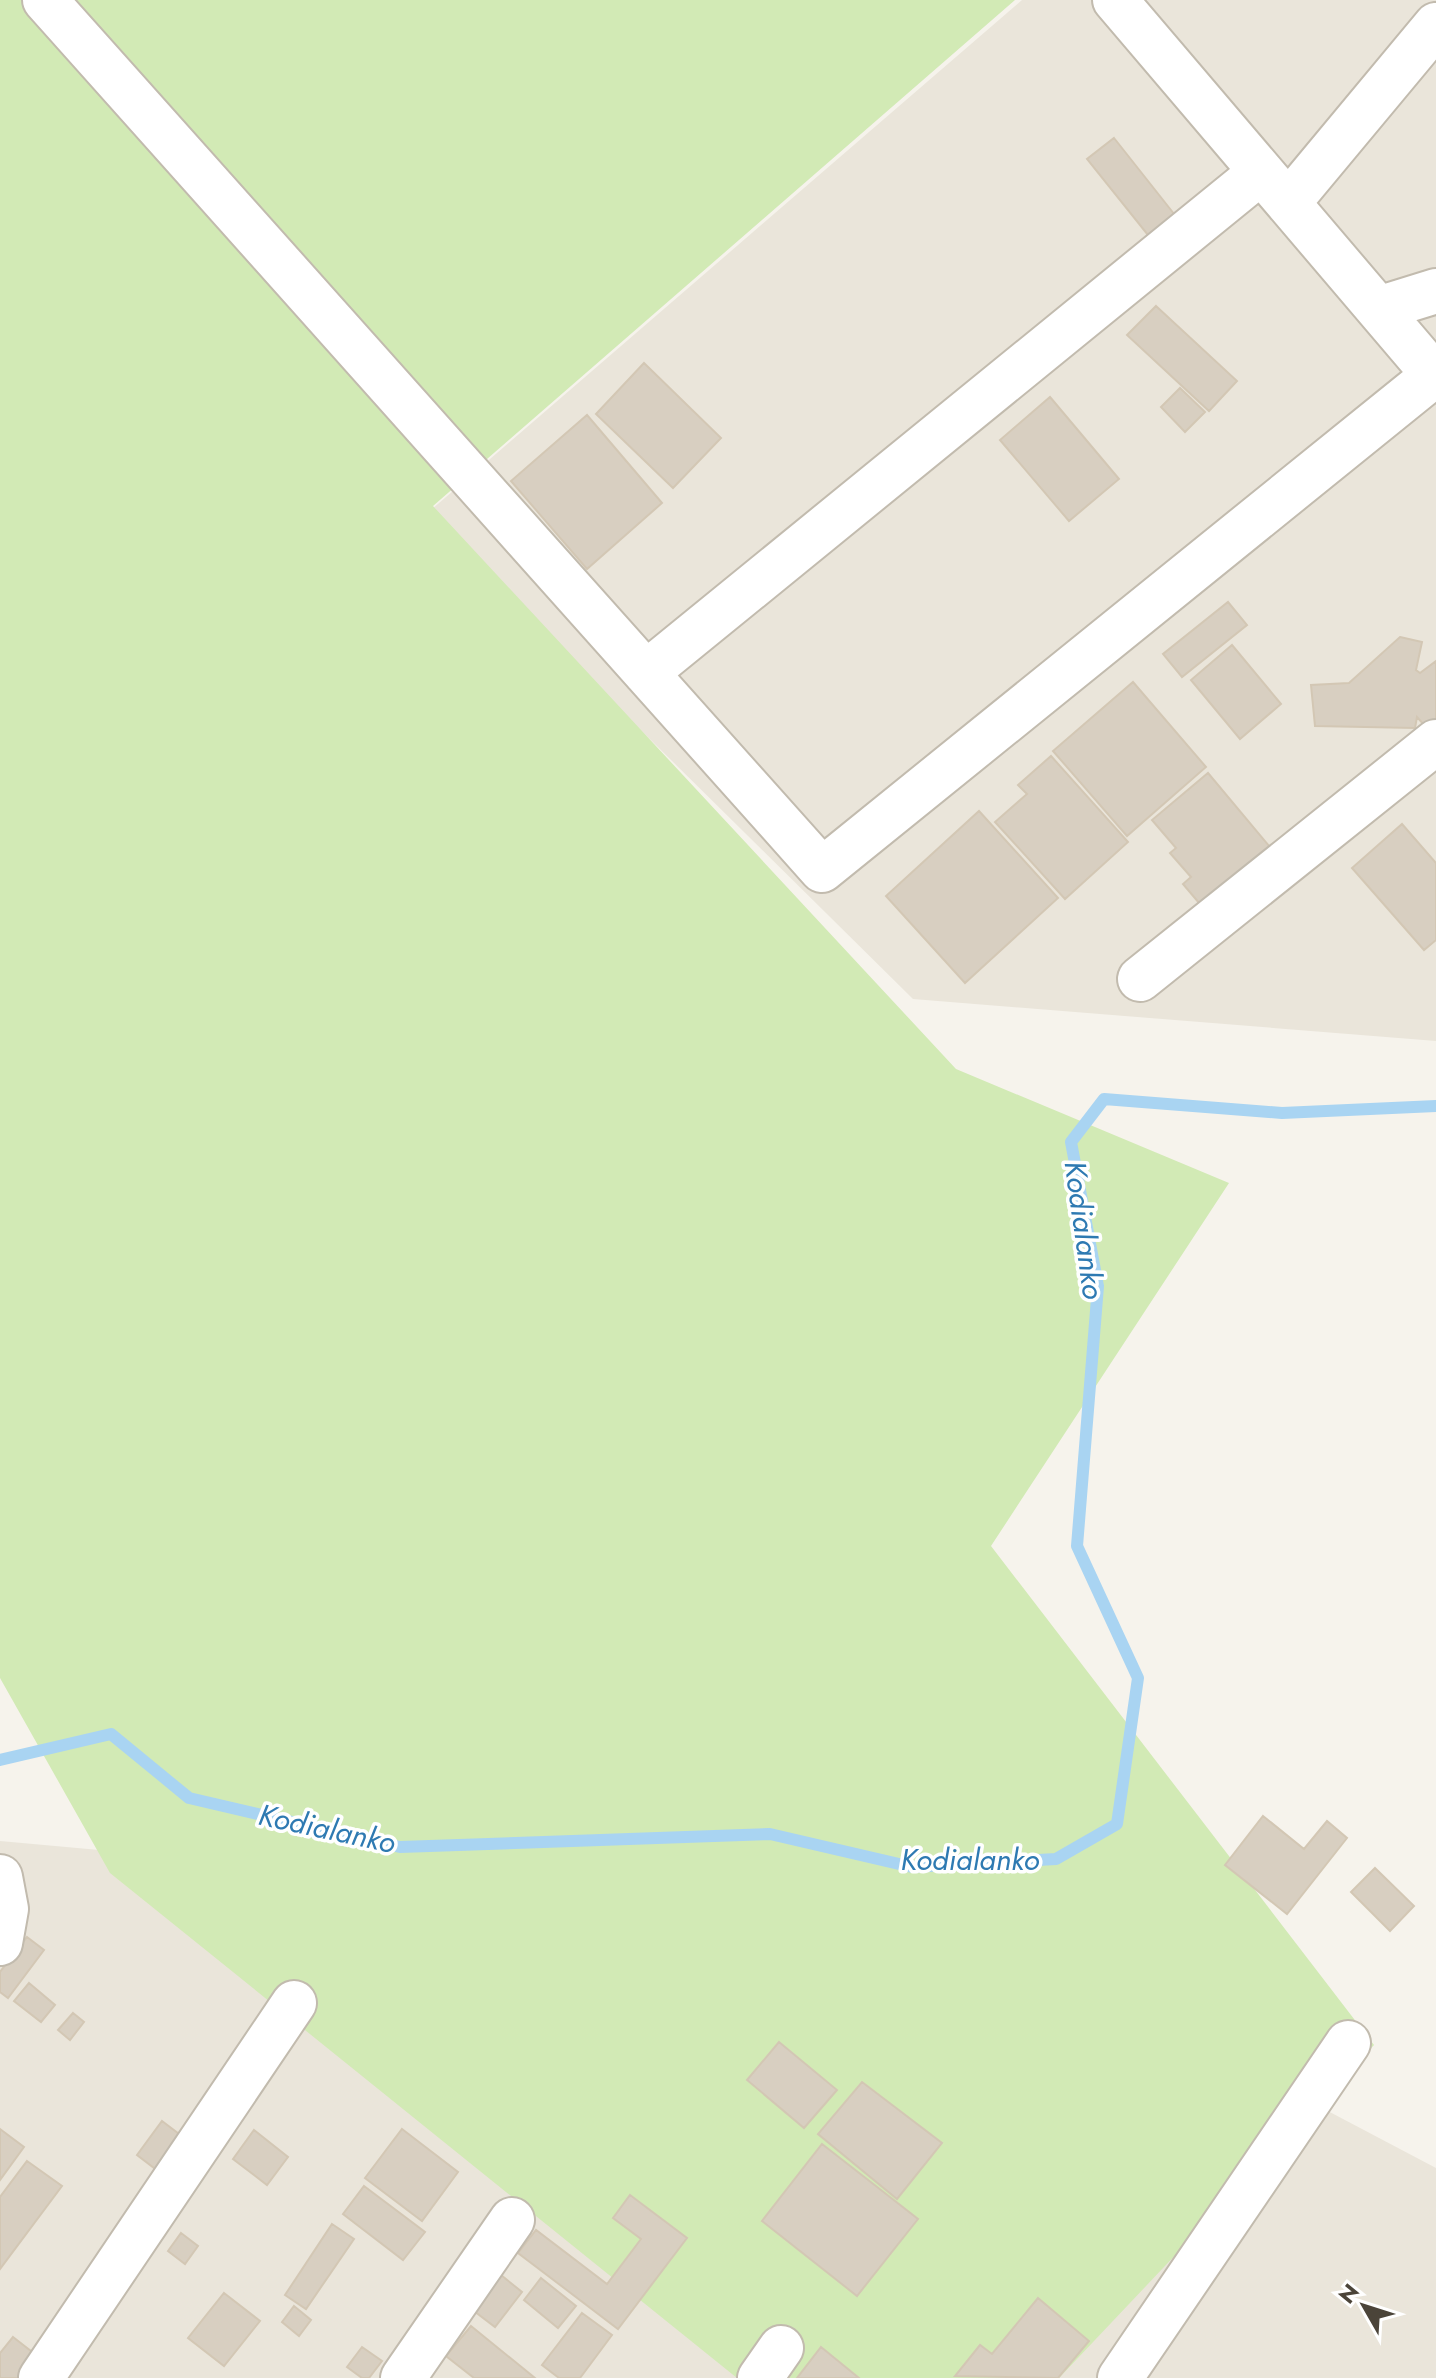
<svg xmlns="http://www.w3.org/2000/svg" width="1436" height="2378" font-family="Jost,sans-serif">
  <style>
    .residential { fill: #eae5da }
    .green { fill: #d2eab5 }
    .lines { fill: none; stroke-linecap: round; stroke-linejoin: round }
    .stream { stroke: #a9d4f2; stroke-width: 12 }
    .building { fill: #d8cfc1; stroke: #d3c7b4; stroke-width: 2 }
    .minor-casing { stroke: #c2bbae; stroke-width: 48 }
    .minor { stroke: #fff; stroke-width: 44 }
    .labels { text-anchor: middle; stroke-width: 7; stroke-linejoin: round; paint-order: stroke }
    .water-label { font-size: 30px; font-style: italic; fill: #2e7ab2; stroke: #fff }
  </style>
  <rect width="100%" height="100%" fill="#f6f3ec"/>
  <path class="residential" d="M1022,0H1436V1041L913,999L424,516Z
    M0,1841L987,1931L1436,2168V2378H0Z"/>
  <path class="green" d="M0,0H1015L433,506L956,1069L1229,1183L991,1546L1374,2045L1059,2378H737L110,1873L0,1678Z"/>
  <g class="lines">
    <path class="stream" d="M0,1760L111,1734L189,1798L400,1847L770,1834L912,1867L1056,1859L1117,1824L1138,1678L1077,1546L1098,1286L1071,1142L1104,1099L1282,1113L1436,1106"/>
  </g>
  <path class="building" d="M1114,138L1182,224L1156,245L1087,159Z
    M1156,306L1237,381L1209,411L1127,335Z
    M644,363L721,438L673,488L596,414Z
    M1180,388L1205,412L1185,432L1161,407Z
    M1050,397L1119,479L1069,521L1000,440Z
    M587,415L662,503L587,569L511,481Z
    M1228,602L1247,625L1182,677L1163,654Z
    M1400,637L1422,642L1416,670L1420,673L1436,661V732L1433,735L1417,717L1415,728L1315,726L1311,685L1349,683Z
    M1232,645L1281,704L1240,739L1191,680Z
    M1133,682L1206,767L1127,836L1053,751Z
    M1051,756L1128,842L1065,899L995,822L1027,794L1018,785Z
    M1208,773L1280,859L1211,917L1183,884L1191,877L1170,853L1176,848L1152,820Z
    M979,811L1058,898L965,983L886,896Z
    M1402,824L1436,863V940L1424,950L1352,868Z
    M1263,1816L1304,1849L1327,1821L1347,1838L1287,1914L1225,1865Z
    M1375,1868L1414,1906L1390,1931L1351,1892Z
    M27,1937L44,1950L8,1998L0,1992V1972Z
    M29,1983L55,2005L41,2022L14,2001Z
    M73,2013L84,2022L70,2040L58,2030Z
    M779,2042L837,2090L804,2128L747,2080Z
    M862,2082L942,2143L897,2199L818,2134Z
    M162,2121L183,2137L158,2171L137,2155Z
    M0,2129L24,2147L0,2180Z
    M402,2129L458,2172L422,2221L365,2178Z
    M254,2130L288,2157L267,2185L233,2159Z
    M822,2144L918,2219L857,2296L762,2221Z
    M27,2161L62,2186L0,2269V2197Z
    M364,2186L425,2232L403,2260L343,2214Z
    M630,2195L687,2238L618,2329L518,2253L536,2230L607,2284L641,2239L613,2218Z
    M332,2224L354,2239L306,2309L285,2295Z
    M181,2233L198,2246L185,2264L168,2251Z
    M501,2275L522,2292L495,2327L474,2311Z
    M541,2278L576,2306L558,2328L524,2300Z
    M224,2293L260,2321L224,2366L188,2338Z
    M1038,2298L1089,2341L1058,2378L955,2376L980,2345L992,2354Z
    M294,2306L311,2320L299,2336L282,2322Z
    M582,2313L612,2335L580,2378H559L542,2365Z
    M471,2326L535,2378H474L446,2356Z
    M13,2337L36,2355L18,2378H0V2353Z
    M362,2347L382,2361L369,2378H362L347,2367Z
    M821,2347L859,2378H797Z"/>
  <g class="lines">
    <defs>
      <path id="minor" d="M45,0L822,870L1434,375
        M1115,0L1436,377
        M1288,203L1436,25
        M1378,309L1436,291
        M646,673L1261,172
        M1140,979L1436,742
        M0,1877L6,1909L0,1943
        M41,2378L294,2003
        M403,2378L512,2220
        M760,2378L781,2348
        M1120,2378L1348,2043"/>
    </defs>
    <use href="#minor" class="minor-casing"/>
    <use href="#minor" class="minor"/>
  </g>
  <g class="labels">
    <g class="water-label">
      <text transform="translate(1084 1230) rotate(82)" y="10">Kodialanko</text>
      <text transform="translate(327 1829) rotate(12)" y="10">Kodialanko</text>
      <text x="970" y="1870">Kodialanko</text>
    </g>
  </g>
  <g transform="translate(1364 2306) rotate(309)" stroke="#ffffff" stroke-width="6" paint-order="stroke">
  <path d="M0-6L14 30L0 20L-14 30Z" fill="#4b4439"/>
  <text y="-12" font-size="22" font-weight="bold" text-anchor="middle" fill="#4b4439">N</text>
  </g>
</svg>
